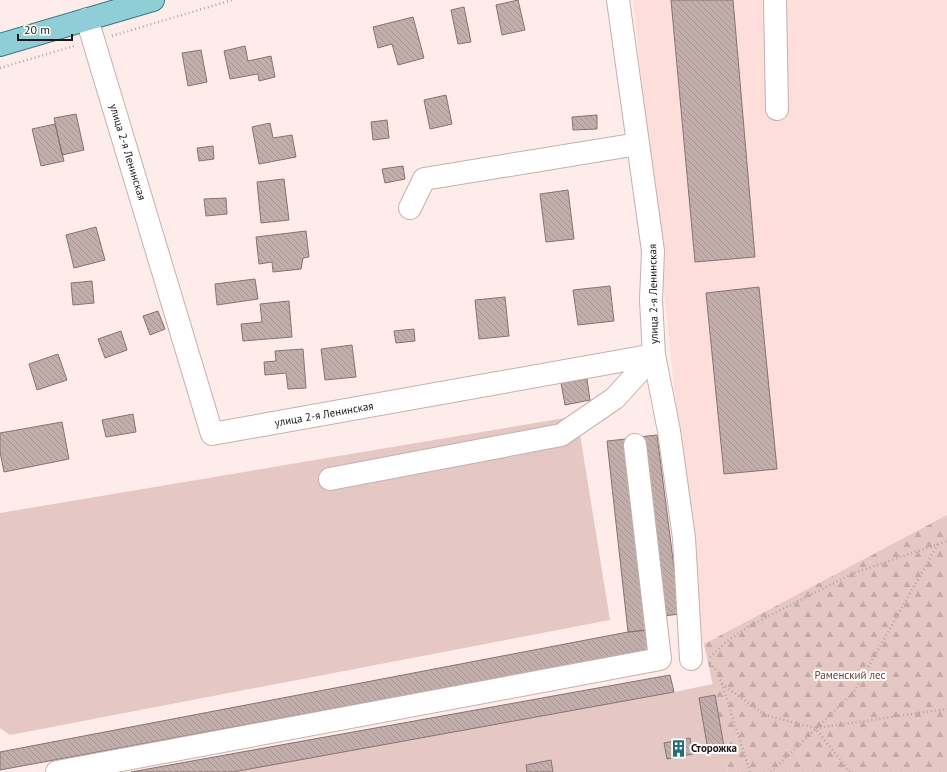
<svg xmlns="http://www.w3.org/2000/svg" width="947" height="772" font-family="'PT Sans',sans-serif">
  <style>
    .built { fill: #fddedb }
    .forest { fill: url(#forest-firs) }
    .garden { fill: #e5c7c3 }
    .building { fill: url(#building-back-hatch); stroke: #867371 }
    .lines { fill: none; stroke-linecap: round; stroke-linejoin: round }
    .minor-casing { stroke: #c5b0ae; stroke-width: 24 }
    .major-casing { stroke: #387982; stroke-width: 24 }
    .path { stroke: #b3a5a3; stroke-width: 2.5; stroke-dasharray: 1 3; stroke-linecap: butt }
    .minor { stroke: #fff; stroke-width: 22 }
    .major { stroke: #90ced7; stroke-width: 22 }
    .labels { text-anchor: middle; stroke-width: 4; stroke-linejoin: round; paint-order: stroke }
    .street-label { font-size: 11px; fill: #1d1615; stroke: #fff }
    .park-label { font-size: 11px; fill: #763835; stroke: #fff }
    .poi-label { font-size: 11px; font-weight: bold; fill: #1d1615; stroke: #fff; text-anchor: start }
  </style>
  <defs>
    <pattern id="forest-firs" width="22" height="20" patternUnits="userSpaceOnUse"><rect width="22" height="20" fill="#e5c7c3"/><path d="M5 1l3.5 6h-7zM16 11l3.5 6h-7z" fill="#c4aaa7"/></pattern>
    <pattern id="building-back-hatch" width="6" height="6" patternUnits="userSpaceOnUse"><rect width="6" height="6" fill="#c3aeac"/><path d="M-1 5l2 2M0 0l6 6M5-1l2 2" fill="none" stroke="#a79593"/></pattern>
  </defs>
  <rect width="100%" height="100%" fill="#feecea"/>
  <path class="built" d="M633,0H947V515L704,644L701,641Z"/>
  <path class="forest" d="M947,515V772H728L715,695L704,644Z"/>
  <path class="garden" d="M577,416L610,620L10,735L0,728V513Z
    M713,684L728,772H233L674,692Z"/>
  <path class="building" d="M518,0L525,30L502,35L496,5Z
    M671,0H733L755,257L695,262Z
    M464,7L471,42L458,44L451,10Z
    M413,17L424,58L398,65L392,44L378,48L373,27Z
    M245,46L248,61L271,56L275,77L259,81L258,74L230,79L224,51Z
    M201,50L207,82L188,86L182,53Z
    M446,95L452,124L430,129L424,100Z
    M76,114L84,150L62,155L54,118Z
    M597,115V129L573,130L572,117Z
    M387,120L389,138L373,140L371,122Z
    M270,123L273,138L292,135L296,157L259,164L252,127Z
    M55,124L64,161L41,166L32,129Z
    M213,146L214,159L199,161L197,148Z
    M403,166L405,179L385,183L382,169Z
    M284,179L289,220L261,223L257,182Z
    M568,190L574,239L546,242L540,194Z
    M226,198L227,214L206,216L204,199Z
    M96,227L105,260L74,268L66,235Z
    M306,231L309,257L303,258L301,269L273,272L272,262L259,264L256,237Z
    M255,279L258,299L217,305L215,284Z
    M92,281L94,303L73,305L71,283Z
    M610,286L614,321L578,325L573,290Z
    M759,287L777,469L724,474L706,293Z
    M505,297L509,336L479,339L475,300Z
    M289,301L292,337L243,341L241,324L262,322L260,304Z
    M158,311L165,329L150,335L143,316Z
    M414,329L415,341L396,343L394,331Z
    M121,331L127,350L105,358L98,339Z
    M352,345L356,377L325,380L321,349Z
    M303,349L306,388L288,389L286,373L265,375L264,362L276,361L275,351Z
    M58,354L67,380L37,390L29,364Z
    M587,379L590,400L565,405L561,383Z
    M133,414L136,432L106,437L102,420Z
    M62,422L69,459L4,472L0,452V433Z
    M657,435L680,614L663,616L639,437Z
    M626,439L647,630L628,632L607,441Z
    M647,630L651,650L0,770V752L628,632Z
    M670,675L674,692L233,772H131Z
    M715,695L724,747L708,750L699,698Z
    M690,738L693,754L667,759L664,743Z
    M551,760L553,772H527L526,765Z"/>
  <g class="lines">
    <defs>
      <path id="minor" d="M775,0L777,109
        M87,19L212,434L654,355L651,300L653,251L618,0
        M410,208L424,179L638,144
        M654,355L669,431L684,538L691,659
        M330,479L561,435L615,398L654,355
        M57,772L660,659L635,445"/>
      <path id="major" d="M0,45L153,0"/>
    </defs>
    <use href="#minor" class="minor-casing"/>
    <use href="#major" class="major-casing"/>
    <path class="path" d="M112,36L232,0
      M0,68L74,46
      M710,657L726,642L751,625L854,573L947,541
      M710,663L718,672L722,684L750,772
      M722,684L765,715L815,728L850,772
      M816,728L947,709
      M771,772L854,692L938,544"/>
    <use href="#minor" class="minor"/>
    <use href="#major" class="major"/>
  </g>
  <defs>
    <symbol id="building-bare" viewBox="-9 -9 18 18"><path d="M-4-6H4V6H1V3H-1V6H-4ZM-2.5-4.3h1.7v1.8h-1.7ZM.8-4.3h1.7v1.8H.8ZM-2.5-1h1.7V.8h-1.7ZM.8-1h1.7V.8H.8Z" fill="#256e78" stroke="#fff" stroke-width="2.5" paint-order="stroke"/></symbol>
  </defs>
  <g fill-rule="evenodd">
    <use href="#building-bare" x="666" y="736" width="25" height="25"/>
  </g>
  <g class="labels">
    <g class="street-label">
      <text transform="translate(128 152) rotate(73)" y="4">улица 2-я Ленинская</text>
      <text transform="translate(653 294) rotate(-91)" y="4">улица 2-я Ленинская</text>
      <text transform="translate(324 414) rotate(-10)" y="4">улица 2-я Ленинская</text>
    </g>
    <g class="park-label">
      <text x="850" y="679">Раменский лес</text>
    </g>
    <g class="poi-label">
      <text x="691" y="752">Сторожка</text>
    </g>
  </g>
  <path d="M18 34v6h54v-6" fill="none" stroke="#1d1615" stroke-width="2"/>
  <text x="24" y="34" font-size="12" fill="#1d1615" stroke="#ffffff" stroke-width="3" paint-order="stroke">20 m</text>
</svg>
